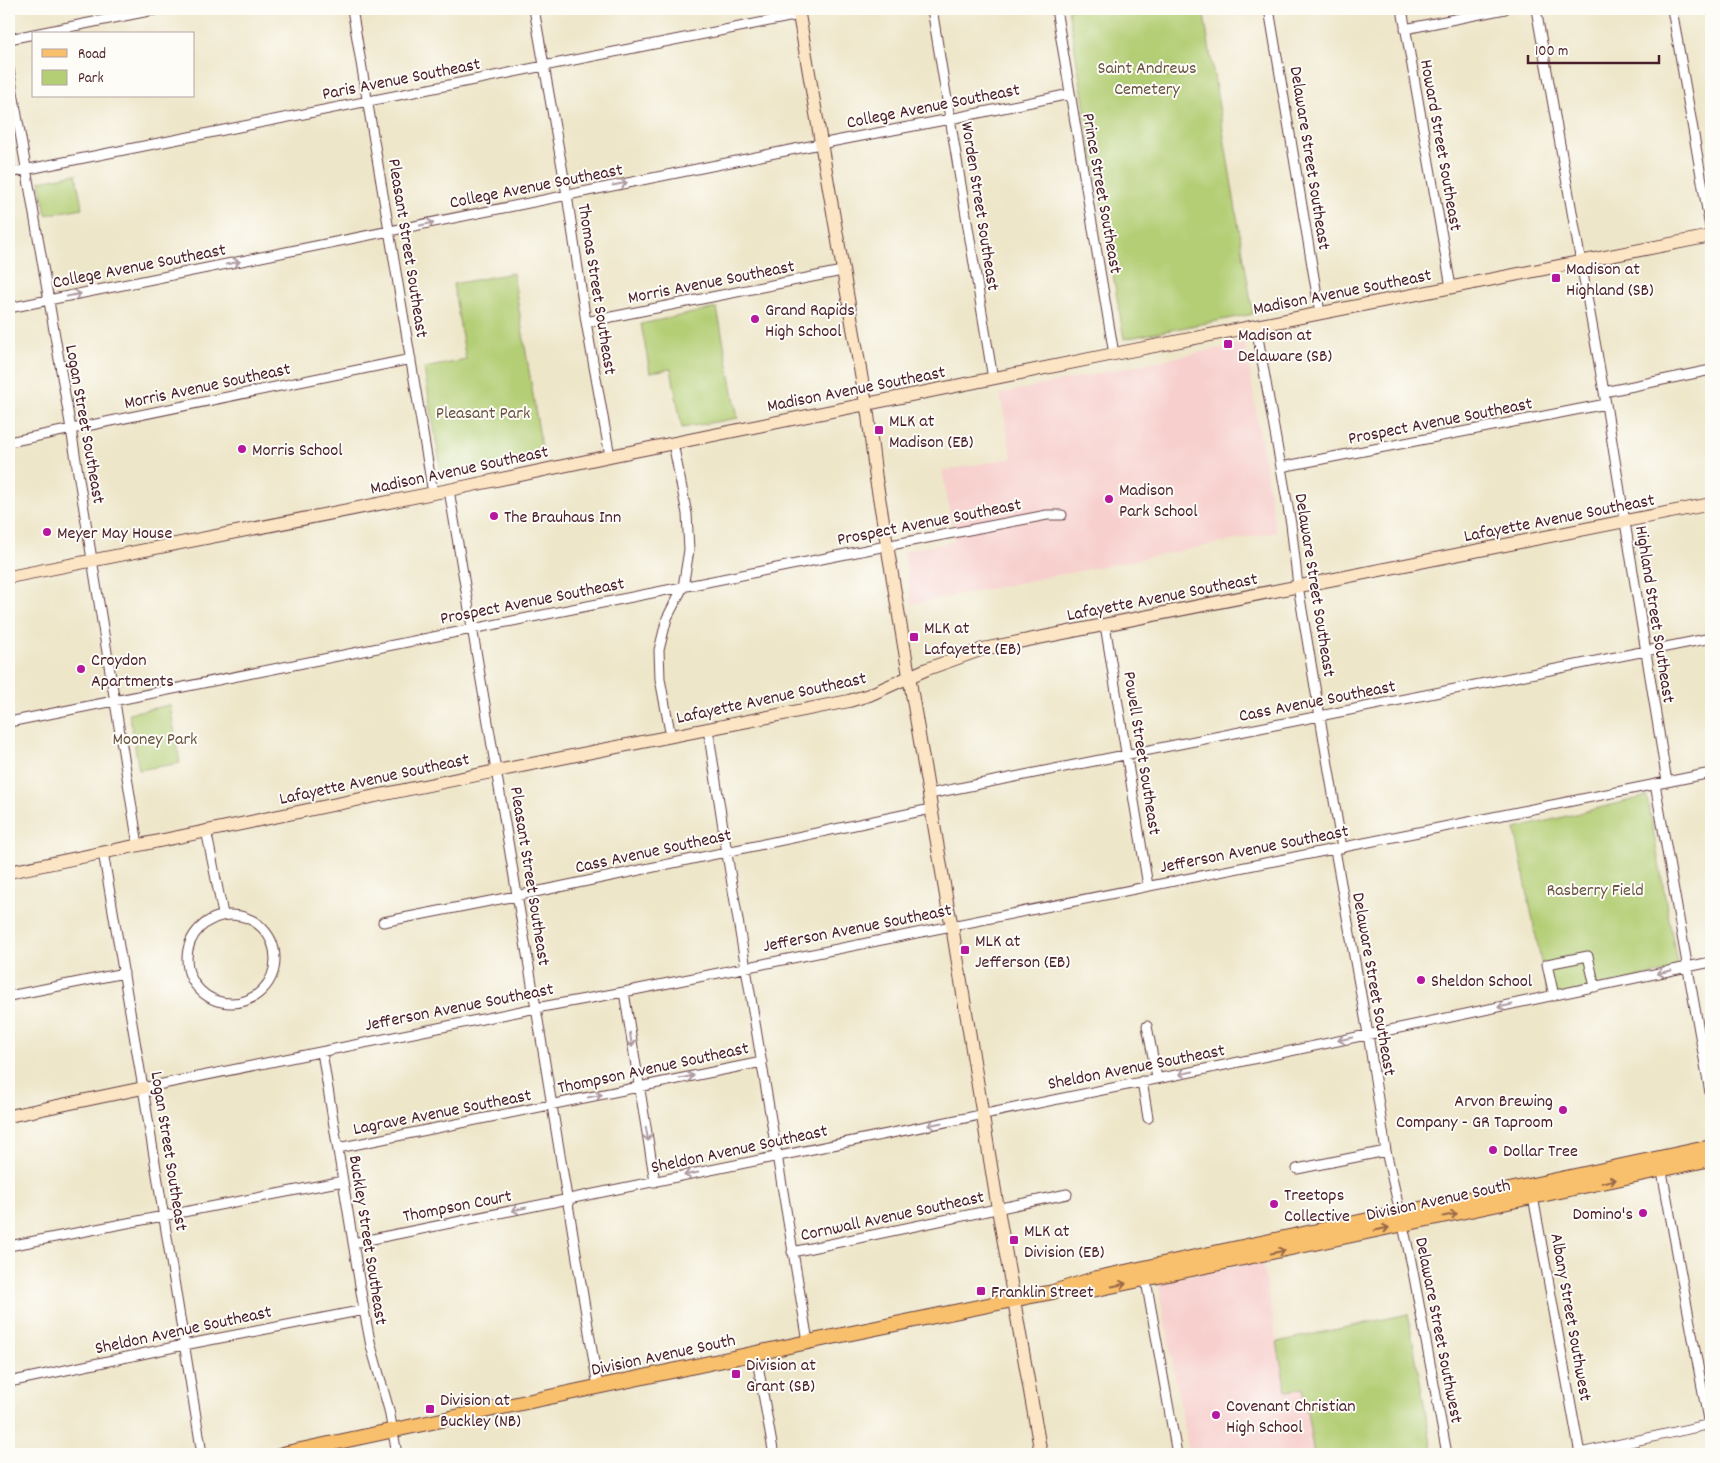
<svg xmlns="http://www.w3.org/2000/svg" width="1720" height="1463" font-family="Dekko,sans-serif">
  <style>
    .built { fill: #f7d0ce }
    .green { fill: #b3ce74; stroke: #7e7650 }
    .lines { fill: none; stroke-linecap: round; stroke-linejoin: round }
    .street-casing { stroke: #633d43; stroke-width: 11 }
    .secondary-casing { stroke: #633d43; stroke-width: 14 }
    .primary-casing { stroke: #633d43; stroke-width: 16 }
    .street { stroke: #fff; stroke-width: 9 }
    .secondary { stroke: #fce5c4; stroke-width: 12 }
    .primary { stroke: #f8bf6c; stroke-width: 14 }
    .oneway { stroke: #ae9aa0 }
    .oneway2 { stroke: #986748 }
    .poi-dot { fill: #b5179e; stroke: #fdfcf7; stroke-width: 2 }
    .labels { text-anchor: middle; stroke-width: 4; stroke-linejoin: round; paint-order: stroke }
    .park-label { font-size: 18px; fill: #6a5441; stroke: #fdfcf7 }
    .street-label { font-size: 18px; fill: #4a1f2b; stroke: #fdfcf7 }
    .poi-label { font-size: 18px; fill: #4a1f2b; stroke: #fdfcf7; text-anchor: start }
  </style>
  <rect width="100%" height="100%" fill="#fdfcf7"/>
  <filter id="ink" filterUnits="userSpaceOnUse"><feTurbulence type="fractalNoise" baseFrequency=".02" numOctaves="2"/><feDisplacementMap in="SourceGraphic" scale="10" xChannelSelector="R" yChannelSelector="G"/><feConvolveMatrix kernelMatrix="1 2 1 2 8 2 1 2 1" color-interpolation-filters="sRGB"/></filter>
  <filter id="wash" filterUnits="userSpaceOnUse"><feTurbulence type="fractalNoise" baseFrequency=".0096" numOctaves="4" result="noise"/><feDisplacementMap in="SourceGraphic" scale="20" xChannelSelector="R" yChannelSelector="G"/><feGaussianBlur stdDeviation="1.12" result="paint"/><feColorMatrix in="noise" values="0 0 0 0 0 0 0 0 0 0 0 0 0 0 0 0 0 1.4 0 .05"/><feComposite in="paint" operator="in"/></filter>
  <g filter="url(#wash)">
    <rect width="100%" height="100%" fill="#eee6c9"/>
    <path class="built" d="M1245,343L1276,532L912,604L904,551L955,541L942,471L1012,458L1000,394Z
      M1262,1260L1286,1391L1303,1388L1314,1454H1189L1158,1282Z"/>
    <path class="green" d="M1068,9H1203L1253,314L1124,339Z
      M76,174L82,208L46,215L40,181Z
      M513,273L543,456L442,476L424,368L466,360L453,284Z
      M717,308L738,418L682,428L671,369L650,372L641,324Z
      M170,705L180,763L139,770L129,713Z
      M1647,796L1678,969L1548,998L1515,829Z
      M1408,1314L1433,1454H1314L1303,1388L1286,1391L1277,1342Z"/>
  </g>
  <g filter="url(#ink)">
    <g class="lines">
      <defs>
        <path id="street" d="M352,9L433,493
          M534,9L567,195L586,322L610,456
          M932,9L993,379
          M1056,9L1114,354
          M1269,9L1320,313
          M1402,9L1451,287
          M1536,9L1604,392L1667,782
          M1672,9L1711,233
          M1405,29L1505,9
          M9,39L159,9
          M9,69L71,429L138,845
          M9,173L799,15
          M9,308L820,144L950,119L1070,94
          M586,322L842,271
          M1256,326L1291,524L1298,586L1342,848
          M1604,392L1711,370
          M9,442L411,359
          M1281,467L1606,404
          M449,490L536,1008L598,1387
          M1105,625L1148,886
          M9,722L901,543L1047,515H1062
          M708,729L728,860L808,1342
          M671,737L660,679L659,650L667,618L683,587L689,550L687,514L673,443
          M1655,784L1711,1098
          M929,794L1711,638
          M206,830L223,914
          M1335,850L1368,1034L1386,1151L1411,1261L1447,1454
          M103,852L143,1088L202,1454
          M187 959a44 44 0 1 1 88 0a44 44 0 1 1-88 0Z
          M383,922L516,896L931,809
          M624,992L655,1182
          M9,996L124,973
          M1554,996L1547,964L1588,956L1595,987
          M1147,1026L1157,1078
          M322,1052L364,1310L371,1346L389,1410L397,1454
          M1142,1081L1148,1118
          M143,1088L536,1008L624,992L1711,773
          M338,1148L762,1062
          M1661,1166L1711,1436
          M1297,1169L1386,1151
          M1532,1191L1580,1454
          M353,1243L1220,1066L1711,962
          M9,1246L343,1181
          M792,1252L1067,1194
          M1145,1275L1177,1454
          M756,1354L773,1450
          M9,1382L184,1345L364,1310
          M1580,1453L1711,1424"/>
        <path id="secondary" d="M798,9L868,415L876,479L948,908L952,926L998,1209L1041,1454
          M9,577L449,490L610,456L1114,354L1711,236
          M9,872L496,771L849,701L869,695L927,669L983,649L1711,504
          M9,1116L143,1088"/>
        <path id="primary" d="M1073,1291L1097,1289L1711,1159
          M282,1454L808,1342L1027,1297L1053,1292L1097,1278L1711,1147"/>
      </defs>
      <use href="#street" class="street-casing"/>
      <use href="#secondary" class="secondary-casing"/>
      <use href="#primary" class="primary-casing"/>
      <use href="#street" class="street"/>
      <use href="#secondary" class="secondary"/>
      <use href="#primary" class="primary"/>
    </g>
    <defs><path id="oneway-shaft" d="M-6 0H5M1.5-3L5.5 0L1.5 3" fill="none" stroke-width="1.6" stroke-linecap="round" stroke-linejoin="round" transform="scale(1.25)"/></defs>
    <g class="oneway">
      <use href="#oneway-shaft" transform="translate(620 184) rotate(-11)"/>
      <use href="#oneway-shaft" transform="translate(427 224) rotate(-12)"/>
      <use href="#oneway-shaft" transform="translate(233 263) rotate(-11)"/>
      <use href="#oneway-shaft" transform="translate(74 295) rotate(-11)"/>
      <use href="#oneway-shaft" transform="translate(1664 972) rotate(168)"/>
      <use href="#oneway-shaft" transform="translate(1505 1006) rotate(169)"/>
      <use href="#oneway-shaft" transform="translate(1345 1039) rotate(168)"/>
      <use href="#oneway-shaft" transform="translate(631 1040) rotate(81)"/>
      <use href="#oneway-shaft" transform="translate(1186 1073) rotate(169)"/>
      <use href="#oneway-shaft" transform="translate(687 1077) rotate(-12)"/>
      <use href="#oneway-shaft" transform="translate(595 1096) rotate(-12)"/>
      <use href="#oneway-shaft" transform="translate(935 1124) rotate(169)"/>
      <use href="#oneway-shaft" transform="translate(647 1134) rotate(80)"/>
      <use href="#oneway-shaft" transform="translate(691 1174) rotate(168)"/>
      <use href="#oneway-shaft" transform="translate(519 1209) rotate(168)"/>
    </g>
    <g class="oneway2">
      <use href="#oneway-shaft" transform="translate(1609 1181) rotate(-13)"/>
      <use href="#oneway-shaft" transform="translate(1450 1215) rotate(-12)"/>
      <use href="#oneway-shaft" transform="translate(1382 1229) rotate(-12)"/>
      <use href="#oneway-shaft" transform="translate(1278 1252) rotate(-12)"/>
      <use href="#oneway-shaft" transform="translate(1119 1285) rotate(-12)"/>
    </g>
  </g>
  <g class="poi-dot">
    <rect x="1551" y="273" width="10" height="10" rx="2.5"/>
    <circle cx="755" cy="319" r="5"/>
    <rect x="1223" y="339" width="10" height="10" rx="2.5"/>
    <rect x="874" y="425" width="10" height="10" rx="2.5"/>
    <circle cx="242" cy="449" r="5"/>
    <circle cx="1109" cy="499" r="5"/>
    <circle cx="494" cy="516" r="5"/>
    <circle cx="47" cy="532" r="5"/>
    <rect x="909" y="632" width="10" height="10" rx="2.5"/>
    <circle cx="81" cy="669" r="5"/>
    <rect x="960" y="945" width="10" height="10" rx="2.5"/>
    <circle cx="1421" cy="980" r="5"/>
    <circle cx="1563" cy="1110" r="5"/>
    <circle cx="1493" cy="1150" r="5"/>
    <circle cx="1274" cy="1204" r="5"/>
    <circle cx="1643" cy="1213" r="5"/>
    <rect x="1009" y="1235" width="10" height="10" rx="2.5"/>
    <rect x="976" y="1286" width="10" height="10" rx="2.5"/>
    <rect x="731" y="1369" width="10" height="10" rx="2.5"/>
    <rect x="425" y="1404" width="10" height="10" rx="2.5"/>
    <circle cx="1216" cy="1415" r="5"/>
  </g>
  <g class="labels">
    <g class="park-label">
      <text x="1147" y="73">Saint Andrews<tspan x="1147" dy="21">Cemetery</tspan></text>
      <text x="483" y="418">Pleasant Park</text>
      <text x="155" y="744">Mooney Park</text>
      <text x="1595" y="895">Rasberry Field</text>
    </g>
    <g class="street-label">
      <text transform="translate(401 78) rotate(-11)" y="6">Paris Avenue Southeast</text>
      <text transform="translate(933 105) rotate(-11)" y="6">College Avenue Southeast</text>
      <text transform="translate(1442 145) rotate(80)" y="6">Howard Street Southeast</text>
      <text transform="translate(1311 158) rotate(81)" y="6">Delaware Street Southeast</text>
      <text transform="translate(536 185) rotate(-11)" y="6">College Avenue Southeast</text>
      <text transform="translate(1103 193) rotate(80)" y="6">Prince Street Southeast</text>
      <text transform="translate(981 206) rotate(81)" y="6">Worden Street Southeast</text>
      <text transform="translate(409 248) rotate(81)" y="6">Pleasant Street Southeast</text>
      <text transform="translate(139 265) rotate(-11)" y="6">College Avenue Southeast</text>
      <text transform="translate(711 281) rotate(-11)" y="6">Morris Avenue Southeast</text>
      <text transform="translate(598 289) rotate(81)" y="6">Thomas Street Southeast</text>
      <text transform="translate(1342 291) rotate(-11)" y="6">Madison Avenue Southeast</text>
      <text transform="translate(207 385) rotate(-12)" y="6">Morris Avenue Southeast</text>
      <text transform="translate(856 388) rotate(-11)" y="6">Madison Avenue Southeast</text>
      <text transform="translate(1440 420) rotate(-11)" y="6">Prospect Avenue Southeast</text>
      <text transform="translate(86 424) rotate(80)" y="6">Logan Street Southeast</text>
      <text transform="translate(459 469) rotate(-12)" y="6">Madison Avenue Southeast</text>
      <text transform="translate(1559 517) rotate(-11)" y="6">Lafayette Avenue Southeast</text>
      <text transform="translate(929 521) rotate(-11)" y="6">Prospect Avenue Southeast</text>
      <text transform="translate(1316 585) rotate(81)" y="6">Delaware Street Southeast</text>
      <text transform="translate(1162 596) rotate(-11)" y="6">Lafayette Avenue Southeast</text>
      <text transform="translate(532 600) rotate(-11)" y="6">Prospect Avenue Southeast</text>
      <text transform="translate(1656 614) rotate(81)" y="6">Highland Street Southeast</text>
      <text transform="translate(771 697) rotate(-12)" y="6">Lafayette Avenue Southeast</text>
      <text transform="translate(1317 700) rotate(-11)" y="6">Cass Avenue Southeast</text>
      <text transform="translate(1143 753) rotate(81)" y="6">Powell Street Southeast</text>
      <text transform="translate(374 778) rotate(-12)" y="6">Lafayette Avenue Southeast</text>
      <text transform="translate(1254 848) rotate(-11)" y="6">Jefferson Avenue Southeast</text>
      <text transform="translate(653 850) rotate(-12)" y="6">Cass Avenue Southeast</text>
      <text transform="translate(531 876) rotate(81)" y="6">Pleasant Street Southeast</text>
      <text transform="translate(857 927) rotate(-11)" y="6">Jefferson Avenue Southeast</text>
      <text transform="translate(1375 984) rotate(80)" y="6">Delaware Street Southeast</text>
      <text transform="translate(459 1006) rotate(-11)" y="6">Jefferson Avenue Southeast</text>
      <text transform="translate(1136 1066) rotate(-11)" y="6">Sheldon Avenue Southeast</text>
      <text transform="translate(653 1067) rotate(-12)" y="6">Thompson Avenue Southeast</text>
      <text transform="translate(442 1111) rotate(-11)" y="6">Lagrave Avenue Southeast</text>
      <text transform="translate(739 1148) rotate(-12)" y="6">Sheldon Avenue Southeast</text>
      <text transform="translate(170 1151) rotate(81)" y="6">Logan Street Southeast</text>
      <text transform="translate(1438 1199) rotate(-12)" y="6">Division Avenue South</text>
      <text transform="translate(457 1205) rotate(-11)" y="6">Thompson Court</text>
      <text transform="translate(892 1215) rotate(-12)" y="6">Cornwall Avenue Southeast</text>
      <text transform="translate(369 1240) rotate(81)" y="6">Buckley Street Southeast</text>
      <text transform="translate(1572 1317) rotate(80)" y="6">Albany Street Southwest</text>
      <text transform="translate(183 1329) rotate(-12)" y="6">Sheldon Avenue Southeast</text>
      <text transform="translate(1440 1330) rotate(79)" y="6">Delaware Street Southwest</text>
      <text transform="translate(663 1354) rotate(-12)" y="6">Division Avenue South</text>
    </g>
    <g class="poi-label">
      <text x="1566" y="274">Madison at<tspan x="1566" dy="21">Highland (SB)</tspan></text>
      <text x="765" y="315">Grand Rapids<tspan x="765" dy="21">High School</tspan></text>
      <text x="1238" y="340">Madison at<tspan x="1238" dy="21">Delaware (SB)</tspan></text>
      <text x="889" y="426">MLK at<tspan x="889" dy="21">Madison (EB)</tspan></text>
      <text x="252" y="455">Morris School</text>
      <text x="1119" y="495">Madison<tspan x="1119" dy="21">Park School</tspan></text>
      <text x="504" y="522">The Brauhaus Inn</text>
      <text x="57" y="538">Meyer May House</text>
      <text x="924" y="633">MLK at<tspan x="924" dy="21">Lafayette (EB)</tspan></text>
      <text x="91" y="665">Croydon<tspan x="91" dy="21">Apartments</tspan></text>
      <text x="975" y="946">MLK at<tspan x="975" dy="21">Jefferson (EB)</tspan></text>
      <text x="1431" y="986">Sheldon School</text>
      <text x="1553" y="1106" text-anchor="end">Arvon Brewing<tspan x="1553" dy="21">Company - GR Taproom</tspan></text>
      <text x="1503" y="1156">Dollar Tree</text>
      <text x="1284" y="1200">Treetops<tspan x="1284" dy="21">Collective</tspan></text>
      <text x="1633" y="1219" text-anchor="end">Domino's</text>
      <text x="1024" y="1236">MLK at<tspan x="1024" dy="21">Division (EB)</tspan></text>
      <text x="991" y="1297">Franklin Street</text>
      <text x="746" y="1370">Division at<tspan x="746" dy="21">Grant (SB)</tspan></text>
      <text x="440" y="1405">Division at<tspan x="440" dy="21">Buckley (NB)</tspan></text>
      <text x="1226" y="1411">Covenant Christian<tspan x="1226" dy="21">High School</tspan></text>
    </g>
  </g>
  <rect width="1720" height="1463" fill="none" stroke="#fdfcf7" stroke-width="30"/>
  <rect x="32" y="32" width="162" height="65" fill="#fdfcf7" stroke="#b5a4a5"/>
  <rect x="42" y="49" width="25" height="8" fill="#f8bf6c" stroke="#b5a4a5"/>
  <text x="78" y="58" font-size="15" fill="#4a1f2b">Road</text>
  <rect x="42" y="70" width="25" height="15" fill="#b3ce74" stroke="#b5a4a5"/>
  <text x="78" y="82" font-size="15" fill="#4a1f2b">Park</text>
  <path d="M1528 55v8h131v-8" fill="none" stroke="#4a1f2b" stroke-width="2.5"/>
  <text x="1535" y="55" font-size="15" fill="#4a1f2b" stroke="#fdfcf7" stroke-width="4" paint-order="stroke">100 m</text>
</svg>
